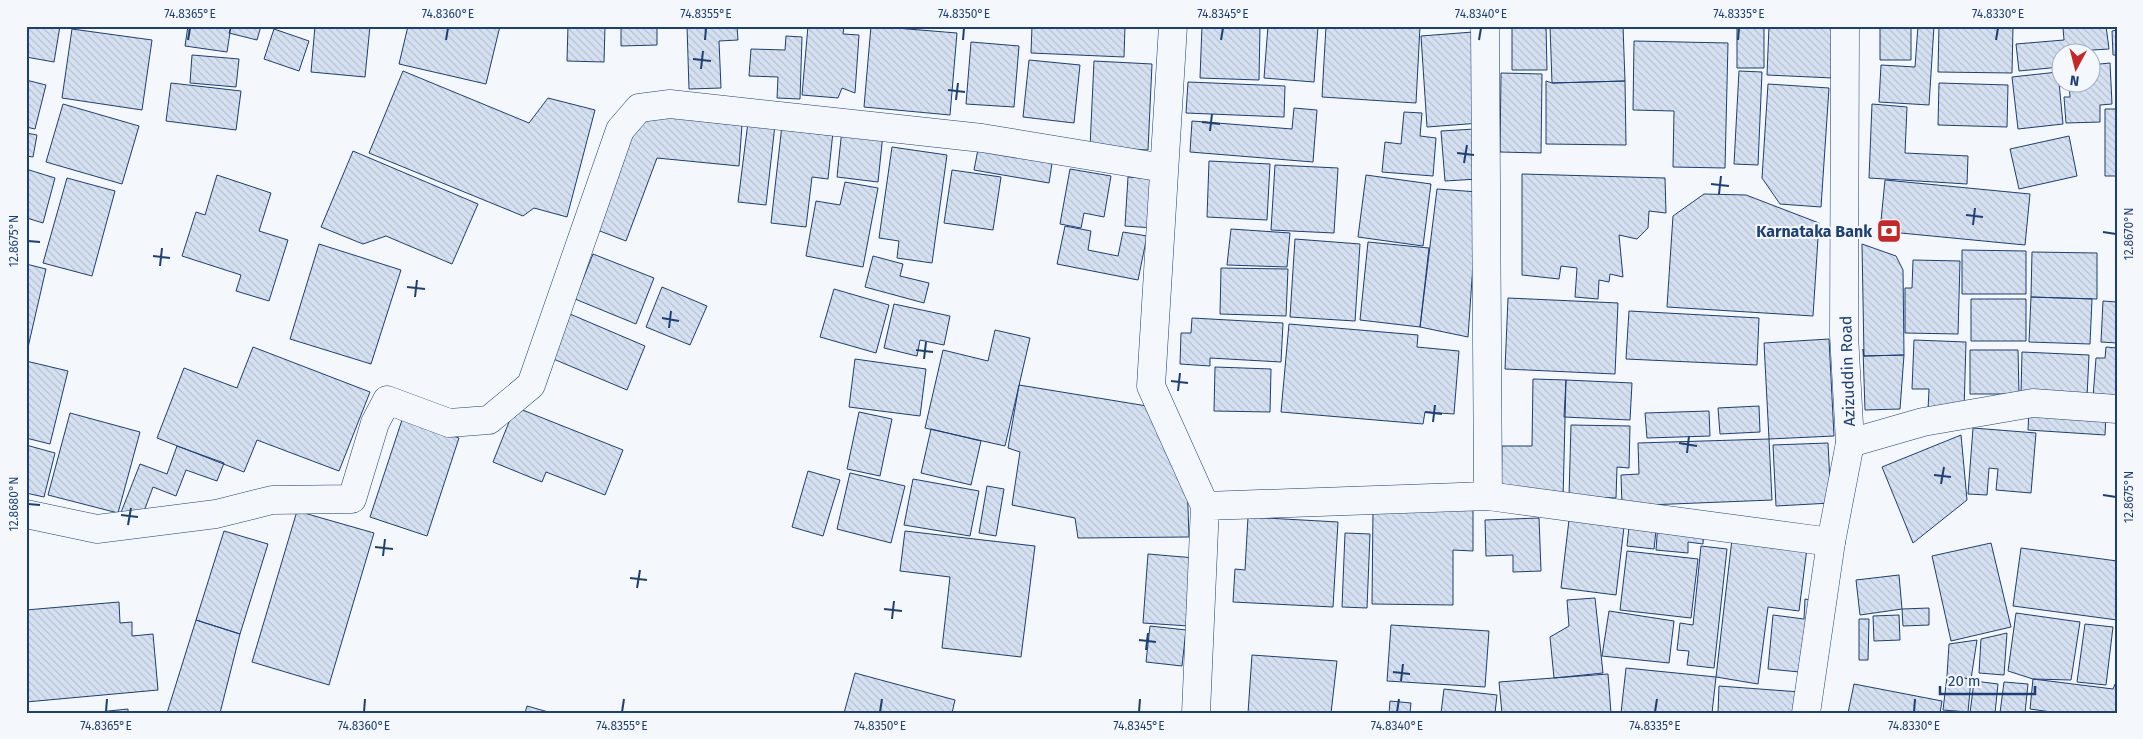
<svg xmlns="http://www.w3.org/2000/svg" width="2143" height="739" font-family="'Fira Sans',sans-serif">
  <style>
    .building { fill: url(#building-back-hatch); stroke: #1d3f73 }
    .lines { fill: none; stroke-linecap: round; stroke-linejoin: round }
    .street-casing { stroke: #1d3f73; stroke-width: 29 }
    .secondary-casing { stroke: #1d3f73; stroke-width: 29 }
    .street { stroke: #f4f7fb; stroke-width: 28 }
    .secondary { stroke: #f4f7fb; stroke-width: 28 }
    .ticks { fill: none; stroke: #1d3f73; stroke-width: 2 }
    .labels { text-anchor: middle; stroke-width: 4; stroke-linejoin: round; paint-order: stroke }
    .poi-label { font-size: 16px; font-weight: bold; fill: #1d3f73; stroke: #f4f7fb; text-anchor: end }
    .street-label { font-size: 16px; fill: #1d3f73; stroke: #f4f7fb }
    .neatline { fill: none; stroke: #1d3f73; stroke-width: 2 }
    .ticks-label { font-size: 12px; text-anchor: middle; fill: #1d3f73 }
  </style>
  <defs>
    <pattern id="building-back-hatch" width="6" height="6" patternUnits="userSpaceOnUse" patternTransform="scale(1.25)"><rect width="6" height="6" fill="#d5e0f0"/><path d="M-1 5l2 2M0 0l6 6M5-1l2 2" fill="none" stroke="#b6c1d1"/></pattern>
  </defs>
  <rect width="100%" height="100%" fill="#f4f7fb"/>
  <path class="building" d="M26,26H60L54,62L26,57Z
    M188,26H231L227,52L185,46Z
    M231,26H261L257,40L229,33Z
    M315,26H370L365,77L311,72Z
    M408,26H500L486,84L399,64Z
    M568,26H605L604,62L567,61Z
    M621,26H657V45L621,46Z
    M687,26H737L738,40L719,41L721,88L689,89Z
    M808,26H844L843,34L859,35L855,93L842,88L838,98L802,95Z
    M871,26L957,33L950,115L864,107Z
    M1032,26H1125L1124,57L1031,53Z
    M1202,26H1260L1259,80L1200,78Z
    M1268,26H1318L1314,82L1264,78Z
    M1326,26H1420L1416,103L1322,97Z
    M1512,26H1546L1547,70H1512Z
    M1550,26H1623L1625,81L1552,83Z
    M1737,26H1764V68H1737Z
    M1769,26H1836L1833,78L1767,75Z
    M1880,26H1911V60H1880Z
    M1918,26H1934L1929,105L1879,102L1881,65L1915,67Z
    M1939,26H2013L2012,73L1938,72Z
    M2106,26L2109,49L2060,52V67L2019,71L2016,44L2064,40L2063,28Z
    M72,29L152,40L142,110L62,98Z
    M274,29L309,41L299,71L264,59Z
    M2117,30V55H2113L2112,31Z
    M1473,32L1480,123L1427,127L1421,36Z
    M786,36L802,37L800,99L777,98L778,77L749,76L751,49L785,50Z
    M1634,41L1728,43L1725,168L1673,167L1674,111L1633,110Z
    M971,42L1019,46L1014,107L966,104Z
    M192,55L239,59L236,87L190,83Z
    M1029,60L1080,65L1074,123L1023,117Z
    M1094,61L1152,64L1148,150L1090,147Z
    M2110,63L2112,104L2100,105V122L2066,123L2064,97H2070L2069,82H2090V65Z
    M403,71L529,123L548,98L595,110L567,217L534,208L523,216L369,153Z
    M1739,71L1762,72L1758,165L1734,164Z
    M2058,72L2063,124L2018,129L2012,77Z
    M1501,73L1542,74L1541,153L1500,152Z
    M26,80L46,85L35,129L26,127Z
    M1546,81L1552,83L1625,81L1626,145L1546,144Z
    M1188,82L1285,86L1284,117L1186,113Z
    M171,83L241,91L236,130L166,121Z
    M1939,83L2008,85L2007,127L1938,125Z
    M1768,84L1829,88L1821,207L1780,204L1762,178Z
    M63,104L139,126L122,184L46,162Z
    M1872,104L1907,107L1905,153L1968,156L1967,184L1869,178Z
    M1294,108L1317,110L1313,162L1190,152L1192,121L1292,129Z
    M2105,109H2117V176H2105Z
    M1404,112L1422,113L1420,136L1436,138L1433,176L1382,172L1385,142L1401,144Z
    M646,115L742,125L739,166L657,158L626,241L592,228L626,136Z
    M748,122L775,125L766,205L738,202Z
    M782,125L833,132L828,179L812,177L806,227L771,223Z
    M842,129L883,134L878,182L837,177Z
    M1475,129L1478,179L1445,181L1441,131Z
    M26,133L37,135L33,157L26,156Z
    M2069,136L2077,176L2019,189L2010,149Z
    M979,144L1053,157L1049,183L974,170Z
    M892,147L947,155L932,263L897,258L899,241L879,238Z
    M353,151L478,204L452,264L386,236L363,244L321,227Z
    M1209,161L1270,164L1267,220L1207,217Z
    M1275,165L1338,168L1334,233L1271,230Z
    M26,169L55,178L43,223L27,218L26,222Z
    M1070,169L1111,176L1104,217L1084,213L1081,228L1060,224Z
    M952,170L1001,177L993,230L944,223Z
    M1522,174L1665,178L1666,213L1649,211L1648,228L1637,239L1619,235L1623,277L1610,274L1609,282L1599,280L1598,299L1575,297L1577,268L1561,266L1559,279L1522,275Z
    M217,175L271,193L259,231L288,240L269,301L236,291L241,275L182,256L196,212L205,215Z
    M1366,175L1431,184L1423,246L1358,237Z
    M1128,177L1157,179L1153,228L1125,226Z
    M67,178L115,191L92,276L43,263Z
    M1885,180L2030,194L2025,245L1880,231Z
    M845,182L878,188L863,267L806,256L816,201L840,205Z
    M1437,189L1478,192L1468,337L1420,327Z
    M1704,194L1746,195L1819,223L1813,316L1667,307L1673,216Z
    M1065,226L1091,231L1088,250L1118,256L1123,232L1147,236L1138,280L1057,264Z
    M1231,229L1290,233L1287,267L1227,265Z
    M1295,239L1360,244L1355,321L1290,317Z
    M1368,242L1429,248L1420,327L1360,320Z
    M319,244L401,270L371,364L290,339Z
    M1862,244L1896,256L1903,270L1904,355L1864,356Z
    M1962,250L2026,251V294H1962Z
    M2032,252L2097,253V299L2031,297Z
    M593,254L654,278L636,324L575,299Z
    M873,256L903,264L900,276L929,283L924,303L865,287Z
    M1913,260L1960,261L1958,334L1905,333V288H1912Z
    M26,264L46,269L26,356Z
    M1221,268L1288,269L1286,316L1220,314Z
    M662,287L707,306L690,345L646,327Z
    M834,289L889,305L876,353L820,337Z
    M2031,297L2092,299L2090,344L2029,342Z
    M1508,298L1618,303L1615,374L1505,369Z
    M1971,299H2026V341H1971Z
    M2103,301L2117,302V343L2101,342Z
    M894,304L950,316L944,345L920,340L917,356L884,348Z
    M1629,311L1759,318L1757,365L1626,359Z
    M570,314L645,346L627,390L551,358Z
    M1192,318L1283,323L1281,362L1210,358V366L1180,364L1181,333H1191Z
    M1289,324L1418,335L1417,347L1459,351L1454,414L1425,412L1423,424L1281,412Z
    M995,330L1030,338L1005,446L925,428L943,350L988,361Z
    M1829,339L1834,436L1769,439L1764,343Z
    M1914,340L1966,342L1964,411L1928,410L1929,389H1912Z
    M253,347L370,392L339,471L257,440L244,472L157,438L184,368L237,388Z
    M2106,347L2117,348V399L2093,397L2096,358H2105Z
    M1863,349L1864,356L1904,355L1900,409L1865,410Z
    M1970,350H2018L2019,394H1970Z
    M2022,352L2089,355L2087,397L2021,394Z
    M855,359L926,369L920,416L849,407Z
    M26,361L68,371L50,444L26,438Z
    M1215,367L1271,369L1270,412L1214,411Z
    M1533,379L1566,380L1563,499L1501,497L1502,446H1532Z
    M1566,380L1632,383L1630,420L1564,417Z
    M1019,385L1147,406L1187,478L1189,537L1078,538L1075,518L1012,505L1020,452L1008,448Z
    M1759,406L1760,432L1720,434L1718,408Z
    M515,407L623,450L605,495L546,472L542,482L493,462Z
    M2029,410L2106,415L2105,435L2028,430Z
    M1709,411L1710,436L1647,438L1645,413Z
    M859,412L892,419L880,476L847,469Z
    M70,413L140,432L118,513L48,495Z
    M402,420L459,438L427,536L370,517Z
    M1571,425L1630,426L1629,468L1617,467L1616,498L1569,496Z
    M1973,428L2036,433L2031,493L1996,490L1998,469L1989,468L1987,495L1968,494Z
    M931,429L981,441L971,485L921,473Z
    M1961,435L1967,500L1913,543L1882,467Z
    M1769,439L1772,500L1622,506L1621,475L1639,474L1638,443Z
    M1828,443L1831,503L1776,506L1773,445Z
    M26,445L55,453L44,497L26,493Z
    M177,446L224,463L217,481L186,470L176,496L153,487L140,522L120,515L140,464L167,474Z
    M808,471L840,480L823,536L792,527Z
    M850,473L905,486L891,543L837,529Z
    M913,479L979,491L970,536L904,525Z
    M987,486L1004,489L996,536L979,533Z
    M1373,508L1473,510V551L1453,550V605L1372,604Z
    M297,511L374,533L329,685L252,662Z
    M1248,517L1338,522L1333,607L1233,602L1235,569L1245,570Z
    M1539,518L1541,571L1513,572V555L1486,556L1485,520Z
    M1630,518L1657,521L1654,549L1627,546Z
    M1569,520L1624,527L1616,595L1561,588Z
    M1658,523L1704,527L1703,544L1688,542V553L1656,550Z
    M224,531L268,544L240,634L196,620Z
    M905,531L1035,546L1021,657L942,648L950,577L900,571Z
    M1345,533L1370,534L1367,608L1342,607Z
    M1732,539L1807,548L1799,611L1768,607L1758,684L1716,677Z
    M1991,543L2011,627L1951,641L1932,556Z
    M1701,546L1727,549L1714,668L1687,665L1689,651L1677,650L1680,623L1693,625Z
    M2021,548L2117,561V620L2013,606Z
    M1627,551L1698,559L1691,618L1620,610Z
    M1148,554L1195,558L1189,626L1143,623Z
    M1899,575L1902,609L1860,615L1856,580Z
    M1595,598L1603,673L1554,678L1550,637L1569,626L1567,600Z
    M1805,599L1817,601L1810,673L1768,669L1773,615L1804,619Z
    M119,602L120,623L132,622V636L153,634L158,690L26,702V610Z
    M1929,608V625L1903,626L1902,609Z
    M1609,611L1674,621L1669,663L1602,656Z
    M2016,613L2080,622L2071,680L2033,679L2008,671Z
    M1899,615L1900,640L1874,641L1873,616Z
    M1859,619H1869L1868,660H1859Z
    M196,620L240,634L220,713H167Z
    M2085,624L2113,627L2106,685L2077,682Z
    M1391,625L1489,631L1485,687L1387,681Z
    M1150,626L1186,630L1182,666L1146,662Z
    M2007,633L2004,675L1979,673L1981,639Z
    M1977,640L1971,679L1947,676L1949,644Z
    M1252,655L1337,661L1331,713H1248Z
    M1626,668L1716,677L1712,713H1621Z
    M855,673L955,700L952,713H844Z
    M1608,674L1611,713H1502L1499,682Z
    M1947,676L1971,679L1968,712L1943,710Z
    M2033,679L2113,689L2115,684L2117,685V713H2058L2030,709Z
    M1974,681L1998,684L1995,713H1970Z
    M2004,682L2028,684L2025,713H2000Z
    M1854,684L1942,701L1940,713H1848Z
    M1719,686L1800,692L1798,713H1718Z
    M1444,689L1497,695L1495,713H1441Z
    M1390,701L1411,703L1410,713H1389Z
    M527,706L552,713H525Z
    M128,709V713H89Z"/>
  <g class="lines">
    <defs>
      <path id="street" d="M1173,26L1151,386L1205,506L1196,713
        M1485,26L1488,496
        M1850,443L1923,422L2033,403L2117,409
        M1205,506L1488,496L1831,542
        M26,514L97,529L216,514L272,500L352,499L375,423L387,400L449,423L489,420L531,385L620,130L639,108L670,104L982,138L1164,168"/>
      <path id="secondary" d="M1806,713L1831,542L1850,443L1844,335L1845,26"/>
    </defs>
    <use href="#street" class="street-casing"/>
    <use href="#secondary" class="secondary-casing"/>
    <use href="#street" class="street"/>
    <use href="#secondary" class="secondary"/>
  </g>
  <path class="ticks" d="M188,40L190,28M446,40L448,28M705,40L706,28M963,40L964,28M1221,40L1223,28M1479,40L1481,28M1738,40L1739,28M1996,40L1998,28M693,59L711,61M701,69L703,51M948,90L965,92M956,100L958,83M1202,122L1220,124M1210,131L1212,114M1457,153L1474,155M1464,163L1467,145M1711,184L1729,186M1719,194L1721,176M1966,215L1983,217M1973,225L1975,208M2103,232L2116,234M28,241L40,242M153,256L170,258M160,266L162,248M407,287L425,289M415,297L417,280M662,318L679,321M669,328L671,311M916,350L933,352M924,359L926,342M1171,381L1188,383M1178,391L1180,373M1425,412L1442,414M1433,422L1435,405M1679,443L1697,446M1687,453L1689,436M1934,475L1951,477M1941,484L1944,467M2103,495L2116,497M28,504L40,505M121,515L138,517M128,525L131,508M375,547L393,549M383,556L385,539M630,578L647,580M637,588L640,570M884,609L902,611M892,619L894,601M1139,640L1156,642M1146,650L1148,633M1393,672L1410,674M1401,681L1403,664M106,712L107,699M364,712L365,699M622,712L624,699M880,712L882,699M1139,712L1140,699M1397,712L1399,699M1655,712L1657,699M1914,712L1915,699"/>
  <defs>
    <symbol id="bank-square" viewBox="-11 -11 22 22"><rect x="-9" y="-9" width="18" height="18" rx="4" fill="#c62828" stroke="#f4f7fb"/><path d="M-6-4H6V4H-6ZM0-2.3a2.3 2.3 0 1 0 0 4.6a2.3 2.3 0 1 0 0-4.6Z" fill="#fff"/></symbol>
  </defs>
  <g fill-rule="evenodd">
    <use href="#bank-square" x="1875" y="217" width="28" height="28"/>
  </g>
  <g class="labels">
    <g class="poi-label">
      <text x="1872" y="237">Karnataka Bank</text>
    </g>
    <g class="street-label">
      <text transform="translate(1847 371) rotate(-92)" y="6">Azizuddin Road</text>
    </g>
  </g>
  <rect width="2143" height="739" fill="none" stroke="#f4f7fb" stroke-width="55"/>
  <g transform="translate(2076 68) rotate(187)"><circle r="24" fill="#f4f7fb" stroke="#9eadc5"/>
  <path d="M0-4L9 19L0 12L-9 19Z" fill="#c62828"/>
  <text y="-8" font-size="14" font-weight="bold" text-anchor="middle" fill="#1d3f73">N</text>
  </g>
  <path d="M1940 686v8h95v-8" fill="none" stroke="#1d3f73" stroke-width="2.5"/>
  <text x="1948" y="686" font-size="15" fill="#1d3f73" stroke="#f4f7fb" stroke-width="4" paint-order="stroke">20 m</text>
  <rect x="28" y="28" width="2088" height="684" class="neatline"/>
  <g class="ticks-label">
    <text x="190" y="18">74.8365°E</text>
    <text x="448" y="18">74.8360°E</text>
    <text x="706" y="18">74.8355°E</text>
    <text x="964" y="18">74.8350°E</text>
    <text x="1223" y="18">74.8345°E</text>
    <text x="1481" y="18">74.8340°E</text>
    <text x="1739" y="18">74.8335°E</text>
    <text x="1998" y="18">74.8330°E</text>
    <text transform="translate(2129 234) rotate(-90)" y="4">12.8670°N</text>
    <text transform="translate(14 241) rotate(-90)" y="4">12.8675°N</text>
    <text transform="translate(2129 497) rotate(-90)" y="4">12.8675°N</text>
    <text transform="translate(14 504) rotate(-90)" y="4">12.8680°N</text>
    <text x="106" y="730">74.8365°E</text>
    <text x="364" y="730">74.8360°E</text>
    <text x="622" y="730">74.8355°E</text>
    <text x="880" y="730">74.8350°E</text>
    <text x="1139" y="730">74.8345°E</text>
    <text x="1397" y="730">74.8340°E</text>
    <text x="1655" y="730">74.8335°E</text>
    <text x="1914" y="730">74.8330°E</text>
  </g>
</svg>
